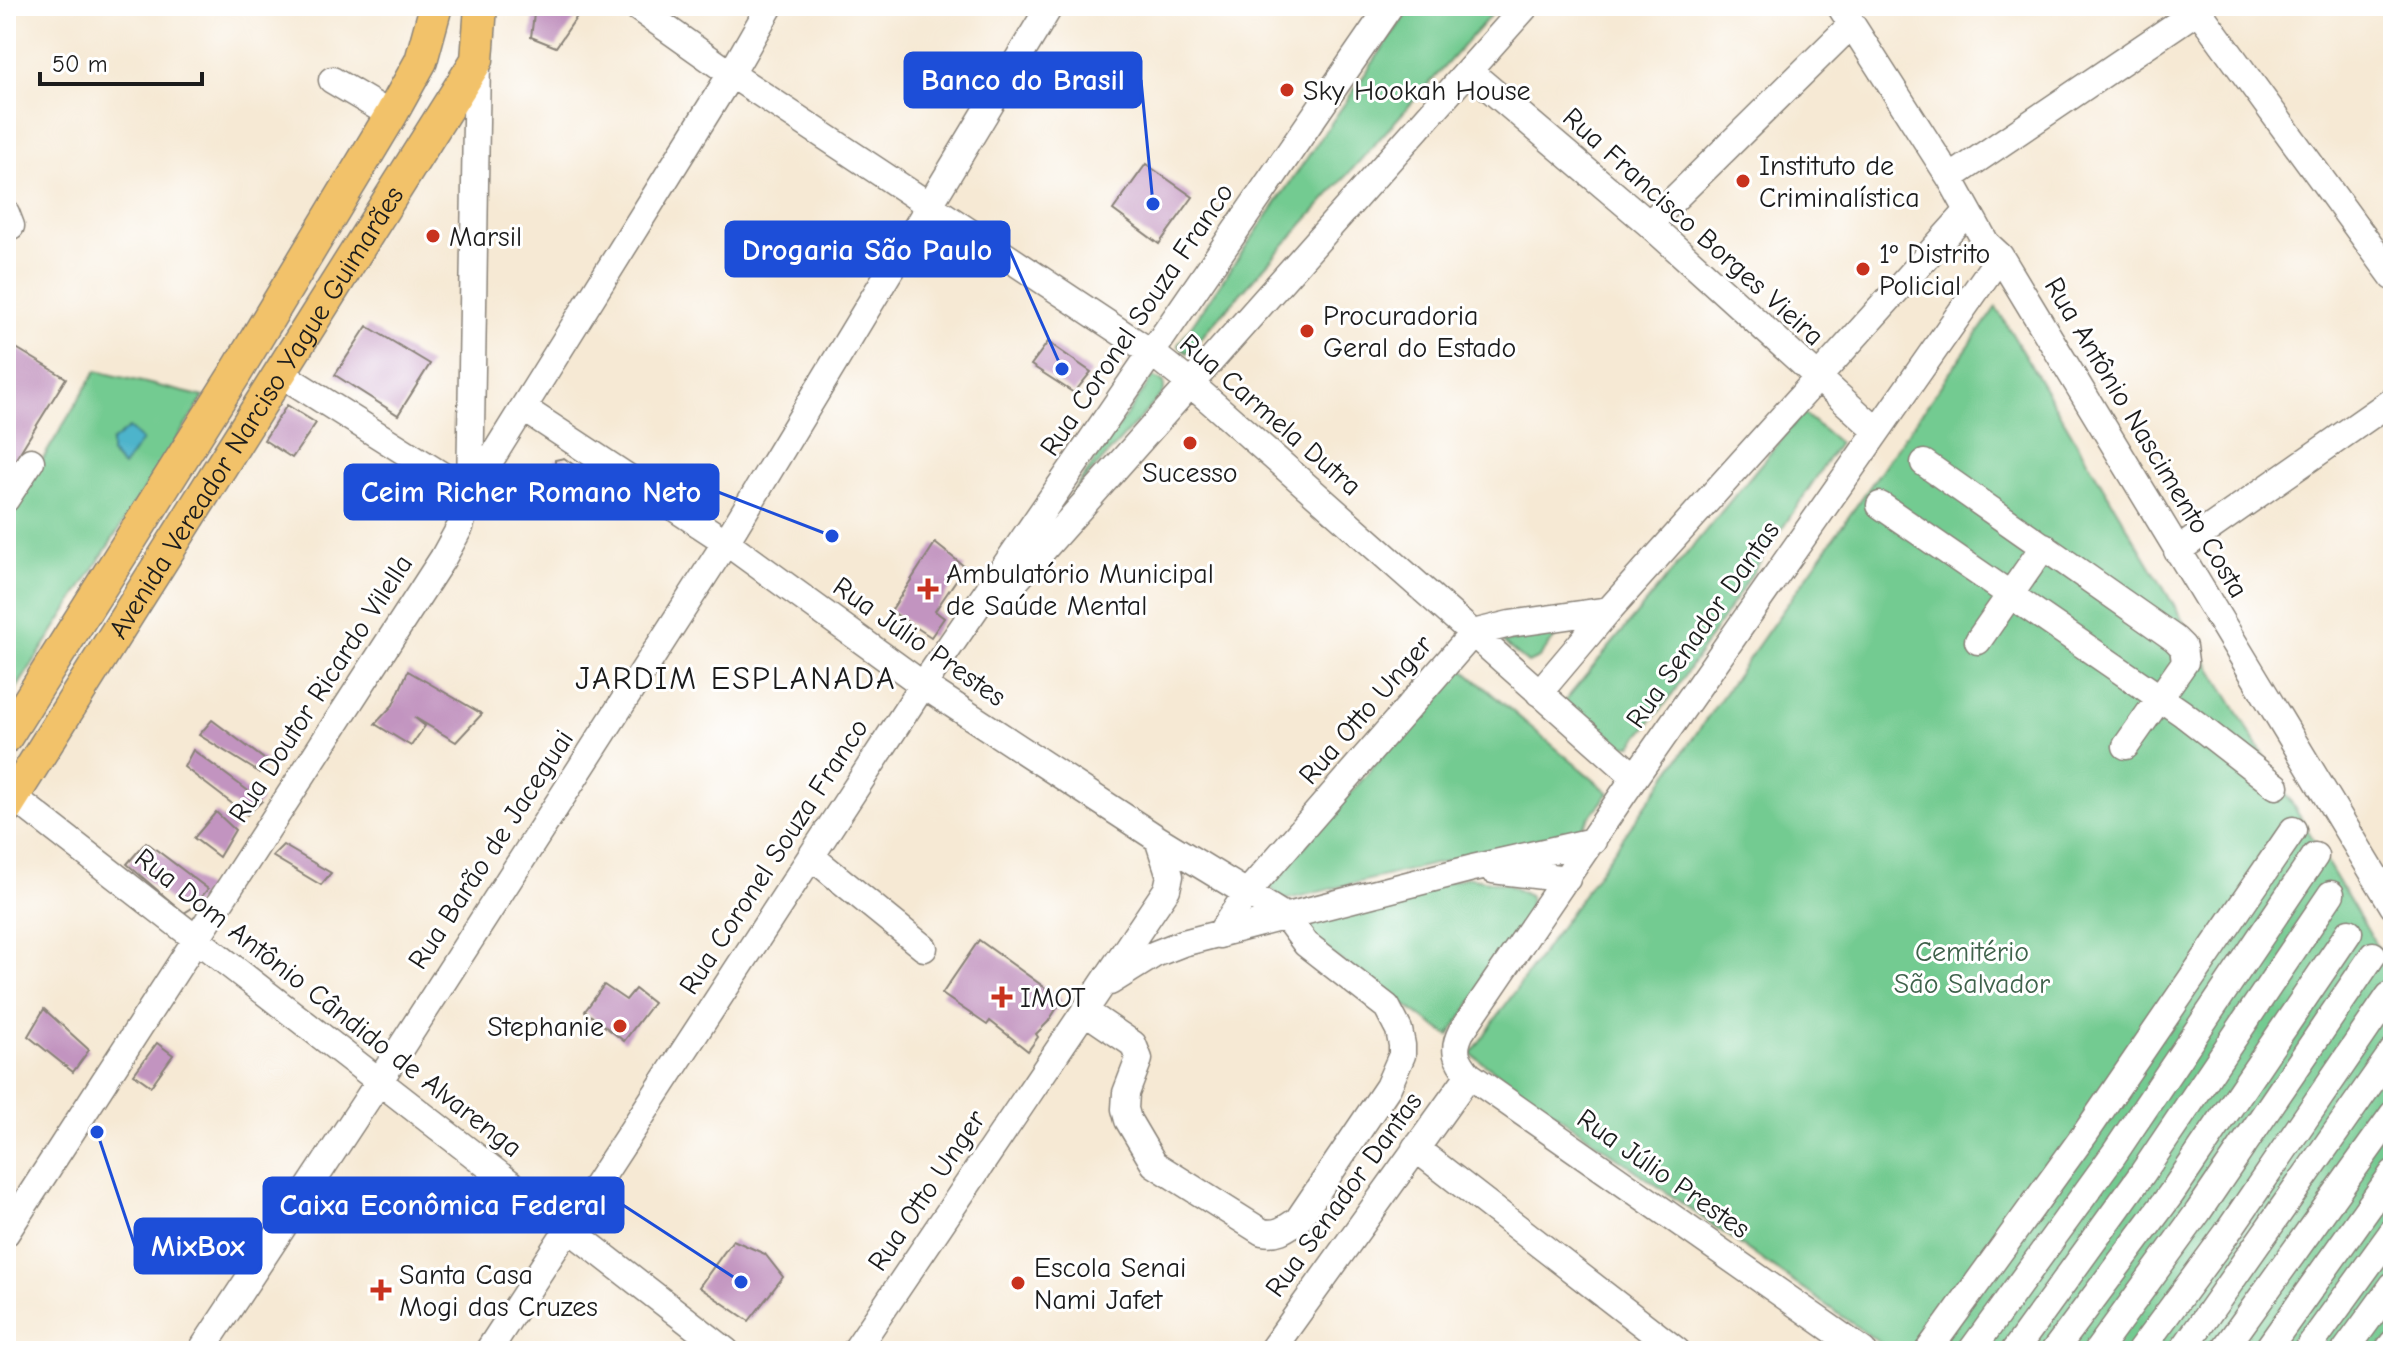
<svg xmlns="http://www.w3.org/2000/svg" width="2399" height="1357" font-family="'Comic Neue',sans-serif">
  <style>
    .green { fill: #73cb91; stroke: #487456; stroke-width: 2 }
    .water { fill: #4db4cb; stroke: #346874; stroke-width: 2 }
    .building { fill: #c294c0 }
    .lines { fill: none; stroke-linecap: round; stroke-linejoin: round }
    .minor-casing { stroke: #898278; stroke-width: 29 }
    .major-casing { stroke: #898278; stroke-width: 35 }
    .minor { stroke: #fff; stroke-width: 26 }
    .major { stroke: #f2c26a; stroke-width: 32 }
    .poi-dot { fill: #c8321e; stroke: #fff; stroke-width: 3 }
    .labels { text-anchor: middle; stroke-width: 6; stroke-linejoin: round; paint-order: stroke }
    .poi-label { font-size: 28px; fill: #1c1c1c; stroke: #fff; text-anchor: start }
    .street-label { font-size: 28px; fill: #1c1c1c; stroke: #fff }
    .park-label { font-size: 28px; fill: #3f624b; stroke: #fff }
    .quarter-label { font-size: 32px; letter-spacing: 2px; fill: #1c1c1c; stroke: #fff }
    .leader { fill: none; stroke: #1d4ed8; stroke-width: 3 }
    .callout-dot { fill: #1d4ed8; stroke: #fff; stroke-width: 3 }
    .callout { fill: #1d4ed8; stroke: #1d4ed8; stroke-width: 3 }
    .callout-label { font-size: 30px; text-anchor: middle; font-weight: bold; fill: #fff }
  </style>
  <rect width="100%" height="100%" fill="#fff"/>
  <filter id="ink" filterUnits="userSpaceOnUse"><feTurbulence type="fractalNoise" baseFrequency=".0125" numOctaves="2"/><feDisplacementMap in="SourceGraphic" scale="16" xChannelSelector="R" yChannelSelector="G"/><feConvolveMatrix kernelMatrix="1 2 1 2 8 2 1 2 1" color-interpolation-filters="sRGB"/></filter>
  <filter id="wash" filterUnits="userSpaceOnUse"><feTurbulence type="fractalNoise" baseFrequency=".006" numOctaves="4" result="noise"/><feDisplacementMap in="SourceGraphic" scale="32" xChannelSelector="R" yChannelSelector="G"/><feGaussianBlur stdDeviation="1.8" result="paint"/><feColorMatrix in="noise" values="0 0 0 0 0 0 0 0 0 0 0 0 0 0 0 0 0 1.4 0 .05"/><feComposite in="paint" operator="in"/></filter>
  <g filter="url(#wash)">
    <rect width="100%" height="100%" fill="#f6e9d4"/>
    <path class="green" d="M1412,6H1499L1187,353L1178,345Z
      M1996,307L2393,973V1351H1891L1471,1054Z
      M96,371L204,397L6,705V520Z
      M1153,377L1164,382V392L1070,496Z
      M1803,413L1839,443L1669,699L1632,745L1612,746L1564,702Z
      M1559,633L1539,658L1528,663L1502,642Z
      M1460,667L1609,793L1580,829L1285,900L1269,887Z
      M1467,877L1506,884L1529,896L1532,914L1449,1036L1300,932L1299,922Z"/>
    <path class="water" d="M129,428L142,440L123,467L111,454V442Z"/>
    <g id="blocks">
      <path class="building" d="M543,6H572L580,12L556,47L531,37L534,14Z
        M1146,164L1193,197L1159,244L1113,210Z
        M367,326L430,364L398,415L335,375Z
        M1048,342L1091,372L1074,393L1031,365Z
        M13,346L66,378L6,475V357Z
        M287,405L316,423L292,458L264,440Z
        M564,458L588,475L581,489L555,472V460Z
        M935,543L965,567L935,611L944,618L931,637L891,611Z
        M408,671L482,714L456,742L414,717L425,726L411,746L375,724L393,705Z
        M212,720L268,762L260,773L199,735Z
        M193,750L262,801L247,815L184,767Z
        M216,812L235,830L219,857L194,838Z
        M146,842L208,889L192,908L184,913L127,864Z
        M283,845L331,873L321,885L272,856Z
        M979,940L1062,1000L1048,1022L1036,1034L1038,1037L1028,1051L990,1021L987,1025L942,994Z
        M604,985L626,1000L635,989L653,1003L624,1041L585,1011Z
        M44,1009L89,1050L73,1072L28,1036Z
        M157,1043L173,1055L151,1086L134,1074Z
        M733,1240L765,1254L783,1277L749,1321L699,1287Z"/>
    </g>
  </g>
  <g filter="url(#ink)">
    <use href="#blocks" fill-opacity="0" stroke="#898278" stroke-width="2"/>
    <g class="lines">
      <defs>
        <path id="minor" d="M635,6L731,74L1152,353L1191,384L1635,777
          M1840,6L1950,178L1986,243L2000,256L2393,906
          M2195,6L2393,277
          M1469,71L1649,224L1876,430
          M332,80L391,115
          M1950,178L2204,6
          M6,213L11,226
          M1649,224L1851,25
          M278,372L470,493
          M523,408L726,542L923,685L1158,839L1286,917
          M1924,463L2175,639L2183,647L2185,662L2126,746
          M470,492L477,60
          M6,499L31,461
          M1880,505L2182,713L2276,786
          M2177,551L2393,400
          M1003,595L1526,6
          M1978,641L2044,546
          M1539,693L1609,610L1967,212
          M6,791L726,1351
          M812,857L924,948
          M1493,870L1567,879
          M1219,935L1246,894L1473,633L1510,624L1609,610
          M1110,982L1155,954L1183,943L1473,868L1593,841
          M1086,1012L1133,1044L1139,1059L1126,1093L1125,1109L1128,1120L1154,1164L1262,1232C1278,1235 1285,1229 1298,1220L1388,1087L1402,1055V1045L1399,1030L1387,1007L1306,944L1286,917
          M1415,1148L1677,1351
          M6,1233L443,558L460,527L470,493L731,74L770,6
          M201,1351L380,1080L726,542L1050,6
          M488,1351L923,685L1390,6
          M855,1351L1167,889L1170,876L1158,839
          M1271,1351L1469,1075
          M1863,1351L1469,1075C1456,1059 1452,1050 1461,1032L1635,777L2000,256
          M1928,1351L2085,1134L2293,830
          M1971,1351L2114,1154L2315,856
          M2014,1351L2142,1174L2331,894
          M2054,1351L2171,1194L2349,932
          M2097,1351L2198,1212L2373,955
          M2140,1351L2227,1233L2389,996
          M2182,1351L2393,1051
          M2223,1351L2393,1114
          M2266,1351L2393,1173
          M2306,1351L2393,1231
          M2345,1351L2393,1285
          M2387,1351L2393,1343"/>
        <g id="major">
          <path d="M6,737L235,374L391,115L421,61L436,6"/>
          <path id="s1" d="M6,808L477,60L481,6"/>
        </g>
      </defs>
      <use href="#minor" class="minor-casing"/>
      <use href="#major" class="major-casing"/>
      <use href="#minor" class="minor"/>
      <use href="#major" class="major"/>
    </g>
  </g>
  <g class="poi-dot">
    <circle cx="1287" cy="90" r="8"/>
    <circle cx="1743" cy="181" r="8"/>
    <circle cx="433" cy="236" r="8"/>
    <circle cx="1863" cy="269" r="8"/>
    <circle cx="1307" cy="331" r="8"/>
    <circle cx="1190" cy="443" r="8"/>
    <path d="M924 577h8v8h8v8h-8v8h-8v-8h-8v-8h8z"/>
    <path d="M998 985h8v8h8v8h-8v8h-8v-8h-8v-8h8z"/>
    <circle cx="620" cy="1026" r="8"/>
    <circle cx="1018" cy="1283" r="8"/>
    <path d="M377 1278h8v8h8v8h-8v8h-8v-8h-8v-8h8z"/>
  </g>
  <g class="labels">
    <g class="poi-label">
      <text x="1303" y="100">Sky Hookah House</text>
      <text x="1759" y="175">Instituto de<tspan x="1759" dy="32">Criminalística</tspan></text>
      <text x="449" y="246">Marsil</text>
      <text x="1879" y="263">1º Distrito<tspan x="1879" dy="32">Policial</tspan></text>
      <text x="1323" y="325">Procuradoria<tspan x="1323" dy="32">Geral do Estado</tspan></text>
      <text x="1190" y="482" text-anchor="middle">Sucesso</text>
      <text x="946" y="583">Ambulatório Municipal<tspan x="946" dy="32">de Saúde Mental</tspan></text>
      <text x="1020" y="1007">IMOT</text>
      <text x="604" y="1036" text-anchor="end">Stephanie</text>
      <text x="1034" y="1277">Escola Senai<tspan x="1034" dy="32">Nami Jafet</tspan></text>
      <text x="399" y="1284">Santa Casa<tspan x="399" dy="32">Mogi das Cruzes</tspan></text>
    </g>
    <g class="street-label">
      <text transform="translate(1694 226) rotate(42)" y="10">Rua Francisco Borges Vieira</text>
      <text transform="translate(1136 319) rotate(-56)" y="10">Rua Coronel Souza Franco</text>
      <text dy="10" stroke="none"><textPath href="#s1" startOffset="468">Avenida Vereador Narciso Yague Guimarães</textPath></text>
      <text transform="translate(1271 414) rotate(41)" y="10">Rua Carmela Dutra</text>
      <text transform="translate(2147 437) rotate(59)" y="10">Rua Antônio Nascimento Costa</text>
      <text transform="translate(1702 624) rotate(-55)" y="10">Rua Senador Dantas</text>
      <text transform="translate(920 641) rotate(35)" y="10">Rua Júlio Prestes</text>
      <text transform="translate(320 688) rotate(-57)" y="10">Rua Doutor Ricardo Vilella</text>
      <text transform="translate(1365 709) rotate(-49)" y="10">Rua Otto Unger</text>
      <text transform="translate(490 849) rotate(-57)" y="10">Rua Barão de Jaceguai</text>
      <text transform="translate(773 856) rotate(-57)" y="10">Rua Coronel Souza Franco</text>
      <text transform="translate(329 1002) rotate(38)" y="10">Rua Dom Antônio Cândido de Alvarenga</text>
      <text transform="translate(1664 1173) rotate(35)" y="10">Rua Júlio Prestes</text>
      <text transform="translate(926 1190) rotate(-56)" y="10">Rua Otto Unger</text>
      <text transform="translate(1343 1194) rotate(-54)" y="10">Rua Senador Dantas</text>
    </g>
    <g class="park-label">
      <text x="1972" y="961">Cemitério<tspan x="1972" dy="32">São Salvador</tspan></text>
    </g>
    <g class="quarter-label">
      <text x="736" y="689">JARDIM ESPLANADA</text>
    </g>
  </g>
  <path class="leader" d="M1153 204L1141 80M1062 369L1009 249M832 536L718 492M741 1282L623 1205M97 1132L135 1246"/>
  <g class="callout-dot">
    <circle cx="1153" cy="204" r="8"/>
    <circle cx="1062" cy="369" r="8"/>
    <circle cx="832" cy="536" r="8"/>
    <circle cx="741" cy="1282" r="8"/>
    <circle cx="97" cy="1132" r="8"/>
  </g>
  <g class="callout">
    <rect x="905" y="53" width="236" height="54" rx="8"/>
    <rect x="726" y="222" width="283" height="54" rx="8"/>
    <rect x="345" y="465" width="373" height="54" rx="8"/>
    <rect x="264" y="1178" width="359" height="54" rx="8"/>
    <rect x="135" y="1219" width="126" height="54" rx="8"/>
  </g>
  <g class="callout-label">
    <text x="1023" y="90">Banco do Brasil</text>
    <text x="867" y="260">Drogaria São Paulo</text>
    <text x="531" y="502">Ceim Richer Romano Neto</text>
    <text x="443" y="1215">Caixa Econômica Federal</text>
    <text x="198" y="1256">MixBox</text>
  </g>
  <rect width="2399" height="1357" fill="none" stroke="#fff" stroke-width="32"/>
  <path d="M40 72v12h162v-12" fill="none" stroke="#1c1c1c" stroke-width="4"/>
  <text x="52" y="72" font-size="24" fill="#1c1c1c" stroke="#ffffff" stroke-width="6" paint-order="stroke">50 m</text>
</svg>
